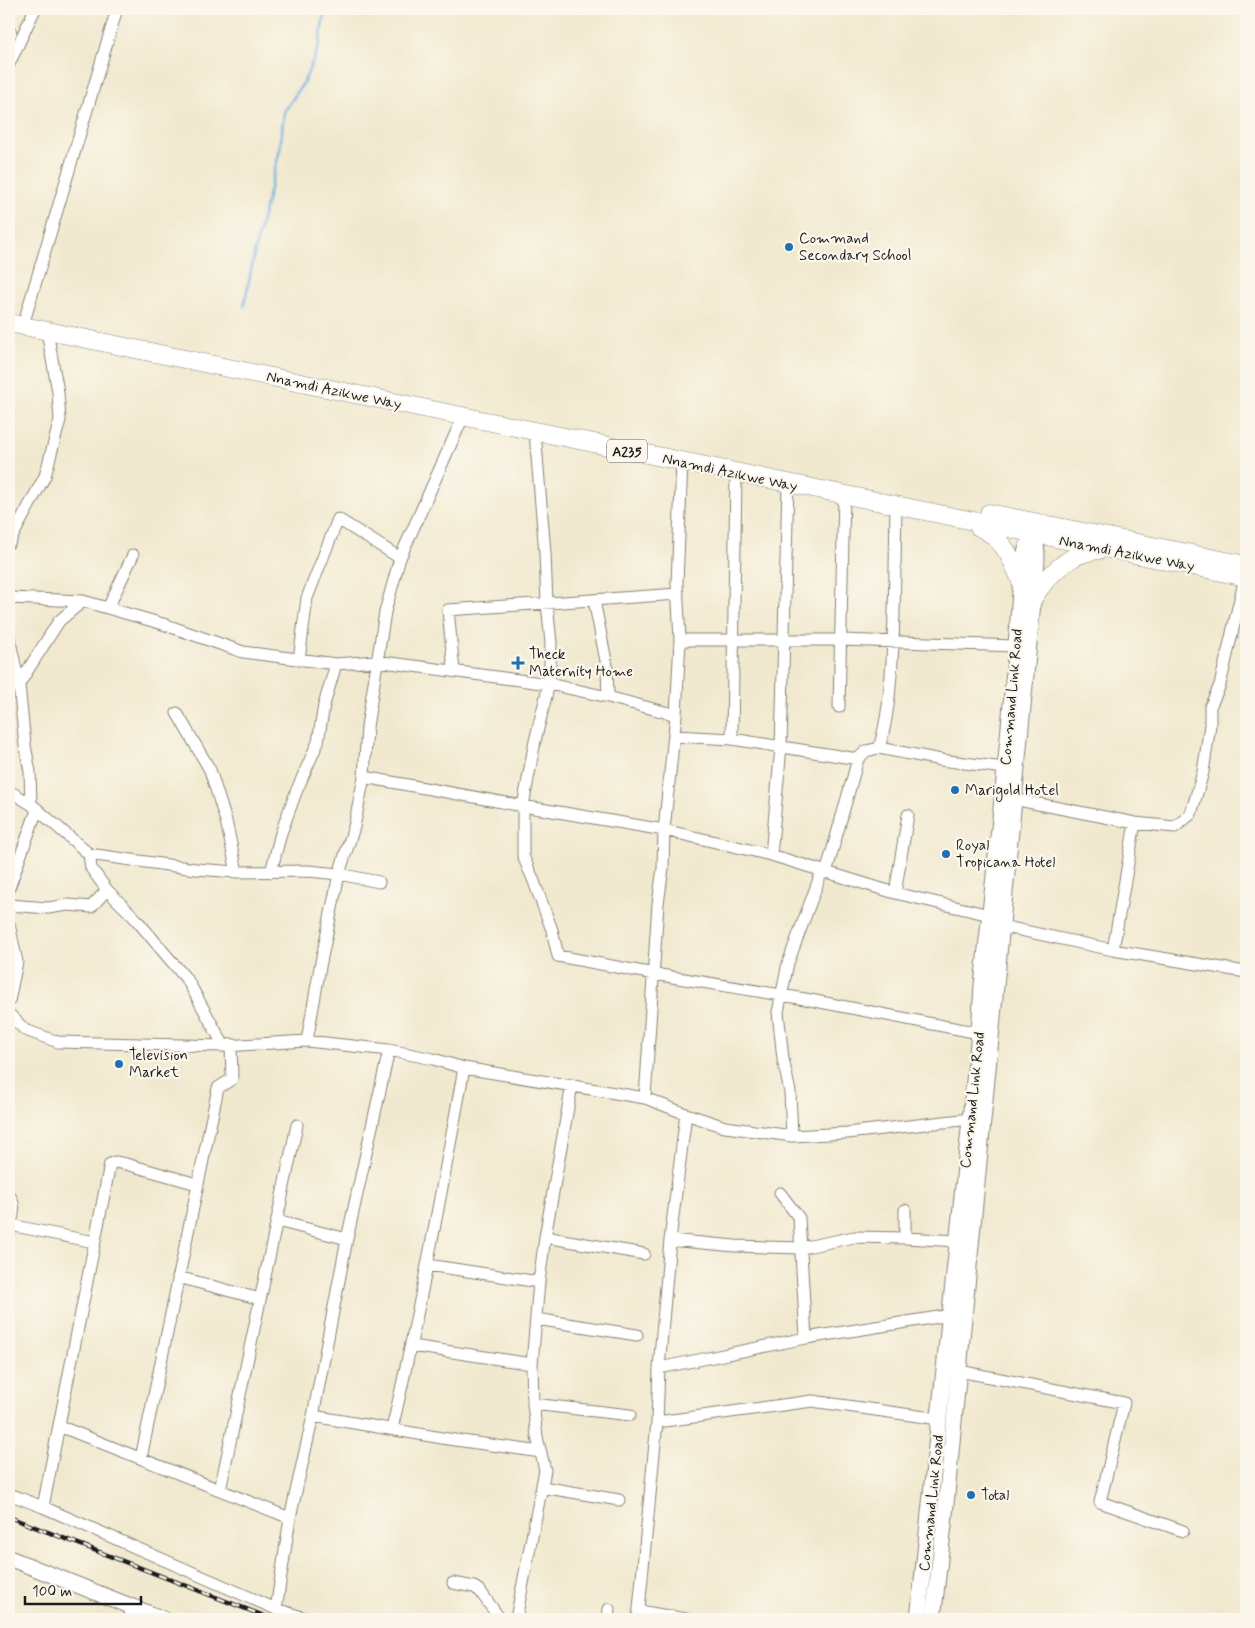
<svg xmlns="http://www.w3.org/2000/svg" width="1255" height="1628" font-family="Mynerve,sans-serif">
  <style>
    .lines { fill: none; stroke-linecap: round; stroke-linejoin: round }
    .stream { stroke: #71b0e4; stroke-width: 2.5 }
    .minor-casing { stroke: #868276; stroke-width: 13 }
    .major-casing { stroke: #868276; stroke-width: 17 }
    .highway-casing { stroke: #868276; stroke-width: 19 }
    .minor { stroke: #fff; stroke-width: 11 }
    .major { stroke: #fff; stroke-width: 15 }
    .highway { stroke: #fff; stroke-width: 18 }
    .rail-casing { stroke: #1c1c1c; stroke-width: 4.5 }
    .rail { stroke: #fbf7ec; stroke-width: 2.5; stroke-dasharray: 8; stroke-linecap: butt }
    .poi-dot { fill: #1f6fb2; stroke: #fbf7ec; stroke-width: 2 }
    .labels { text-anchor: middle; stroke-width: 4.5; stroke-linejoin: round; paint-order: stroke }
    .shield { fill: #fbf7ec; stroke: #5f5e5a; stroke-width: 1 }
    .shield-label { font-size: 14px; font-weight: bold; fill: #1c1c1c }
    .poi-label { font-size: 15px; fill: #1c1c1c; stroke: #fbf7ec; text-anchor: start }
    .street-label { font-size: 15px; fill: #1c1c1c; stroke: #fbf7ec }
  </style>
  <rect width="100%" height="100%" fill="#fbf7ec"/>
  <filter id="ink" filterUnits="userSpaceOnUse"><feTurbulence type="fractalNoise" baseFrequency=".02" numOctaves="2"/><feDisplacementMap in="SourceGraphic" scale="10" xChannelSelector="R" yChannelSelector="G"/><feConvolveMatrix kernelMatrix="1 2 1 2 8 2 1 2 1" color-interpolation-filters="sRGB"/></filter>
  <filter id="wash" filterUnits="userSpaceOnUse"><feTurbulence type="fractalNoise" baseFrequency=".0096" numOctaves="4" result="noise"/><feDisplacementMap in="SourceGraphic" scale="20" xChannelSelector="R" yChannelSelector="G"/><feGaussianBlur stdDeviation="1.12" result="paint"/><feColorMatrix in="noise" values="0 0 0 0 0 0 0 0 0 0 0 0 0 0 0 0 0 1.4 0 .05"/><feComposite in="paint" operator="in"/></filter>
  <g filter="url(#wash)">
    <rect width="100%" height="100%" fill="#f1e9cf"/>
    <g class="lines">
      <path class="stream" d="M244,306L257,240L280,149L284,112L304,82L319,46L324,16L327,9"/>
    </g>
  </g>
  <g filter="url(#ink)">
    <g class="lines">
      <defs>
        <path id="minor" d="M9,32L11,33
          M9,64L35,9
          M26,315L117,9
          M535,432L545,553L547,604L551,643L549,684L535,741L523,806V856L533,879L552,930L558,956L654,974L805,999L979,1033
          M9,543L45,476L60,420L58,392L47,331
          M9,598L83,601L163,624L243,652L336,664L376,661L549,684L608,697L676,715
          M594,600L607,666L608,697
          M108,608L133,555
          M9,637L19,684L25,745L30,772L31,804
          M680,640H841L1016,646
          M299,660L307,598L338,519L400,558
          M454,671L448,610L678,594
          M19,684L59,621L83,601
          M839,707L844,496
          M177,713L210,770L226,821L237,872
          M674,736L732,739L858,759
          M732,739L736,473
          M879,748C888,719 890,690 892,661C895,609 895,558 896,506
          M364,777L523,806L664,830L771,855L895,893L990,915
          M9,791L31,804L89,854L91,868L107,890L135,918L188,981L224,1046
          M1013,799L1135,823L1113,950
          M1135,823L1175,827L1191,814L1203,772L1210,725V707L1220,685L1245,577
          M89,854L196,869L237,872L308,871L339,874L379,882
          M771,855L781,747L788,484
          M271,872L281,833L296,792L318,742L324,705L336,664
          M826,873L858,759L866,751L879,748L941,760L1004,768
          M9,888L37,810
          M895,893L908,815
          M9,905L48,908L68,905L91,907L107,890
          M9,924L17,962L9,1001
          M1001,926L1113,950L1246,972
          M9,1014L25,1030L58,1042L224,1046L307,1041L389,1050L433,1059L464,1068L645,1098L686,1114L725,1127L792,1136L847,1133L970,1119
          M307,1041L320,967L339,874L354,827L364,777L367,727L385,612L400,558L463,417
          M645,1098L658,904L663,868L664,830L676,715L680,640L677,583L682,462
          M792,1136L790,1092L783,1059L778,1012L788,963L822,871
          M780,1193L799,1218L806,1338
          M9,1195C18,1206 11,1220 9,1233
          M277,1221L347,1239
          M10,1225L94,1242
          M545,1237L644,1254
          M905,1238V1210
          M670,1240L735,1246L801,1248L854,1237L905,1238L958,1241
          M428,1265L539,1282
          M178,1277L260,1299
          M536,1319L637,1335
          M412,1346L532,1364
          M659,1368L806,1338L951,1315
          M959,1371L1124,1403L1100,1502L1183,1531
          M533,1404L630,1415
          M313,1416L448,1439L541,1452
          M657,1422L812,1401L939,1419
          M59,1426L290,1518
          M392,1429C420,1309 442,1189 464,1068
          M141,1458L218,1088L232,1079L231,1044
          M542,1487L619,1500
          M220,1490L297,1125
          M9,1494L43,1507L276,1609L308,1619
          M43,1507L110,1164L115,1162L126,1164L197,1184
          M453,1583L474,1587L480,1591L500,1619
          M276,1609L290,1518L313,1416L347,1239L389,1050
          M639,1611L686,1619
          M128,1619L133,1607
          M516,1619L545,1470L537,1437L533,1404L532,1364L539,1282L545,1237L572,1085
          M608,1619L609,1609
          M638,1619L657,1422L659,1368L670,1240L686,1114"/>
        <path id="major" d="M9,1558L163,1619
          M918,1619L979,1033L982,985C996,859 1010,732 1019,605C1021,587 1020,543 1037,533
          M933,1619L944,1525L1037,561C1037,547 1037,537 1026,528"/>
        <path id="highway" d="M9,323L1246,577
          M989,513L1246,565
          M979,527C1002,537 1012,558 1021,581
          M1033,598C1048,575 1070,552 1099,550"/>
      </defs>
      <use href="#minor" class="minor-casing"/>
      <use href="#major" class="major-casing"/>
      <use href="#highway" class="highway-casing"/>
      <use href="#minor" class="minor"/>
      <use href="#major" class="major"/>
      <use href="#highway" class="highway"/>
      <defs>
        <path id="rail" d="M9,1517L272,1619"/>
      </defs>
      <use href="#rail" class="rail-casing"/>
      <use href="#rail" class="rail"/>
    </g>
  </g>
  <g class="poi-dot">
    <circle cx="789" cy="247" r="5"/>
    <path d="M515.5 655.5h5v5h5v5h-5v5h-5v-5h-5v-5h5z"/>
    <circle cx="955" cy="790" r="5"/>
    <circle cx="946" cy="854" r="5"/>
    <circle cx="119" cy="1064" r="5"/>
    <circle cx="971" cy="1495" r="5"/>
  </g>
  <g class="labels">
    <rect class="shield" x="607" y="439.5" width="40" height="23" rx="4"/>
    <g class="shield-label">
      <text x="627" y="456">A235</text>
    </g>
    <g class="poi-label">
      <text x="799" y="243">Command<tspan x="799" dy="17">Secondary School</tspan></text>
      <text x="529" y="659">Theck<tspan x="529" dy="17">Maternity Home</tspan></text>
      <text x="965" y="795">Marigold Hotel</text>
      <text x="956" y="850">Royal<tspan x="956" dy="17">Tropicana Hotel</tspan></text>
      <text x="129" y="1060">Television<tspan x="129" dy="17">Market</tspan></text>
      <text x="981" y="1500">Total</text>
    </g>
    <g class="street-label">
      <text transform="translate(334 390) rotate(12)" y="5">Nnamdi Azikwe Way</text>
      <text transform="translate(730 472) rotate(12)" y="5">Nnamdi Azikwe Way</text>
      <text transform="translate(1127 553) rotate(11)" y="5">Nnamdi Azikwe Way</text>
      <text transform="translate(1011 697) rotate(-85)" y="5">Command Link Road</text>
      <text transform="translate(972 1100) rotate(-84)" y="5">Command Link Road</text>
      <text transform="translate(931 1503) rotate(-84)" y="5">Command Link Road</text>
    </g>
  </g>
  <rect width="1255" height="1628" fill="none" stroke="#fbf7ec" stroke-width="30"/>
  <path d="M25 1596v8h116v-8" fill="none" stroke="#1c1c1c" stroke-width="2.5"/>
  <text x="32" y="1596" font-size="15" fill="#1c1c1c" stroke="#fbf7ec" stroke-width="4" paint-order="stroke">100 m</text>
</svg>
